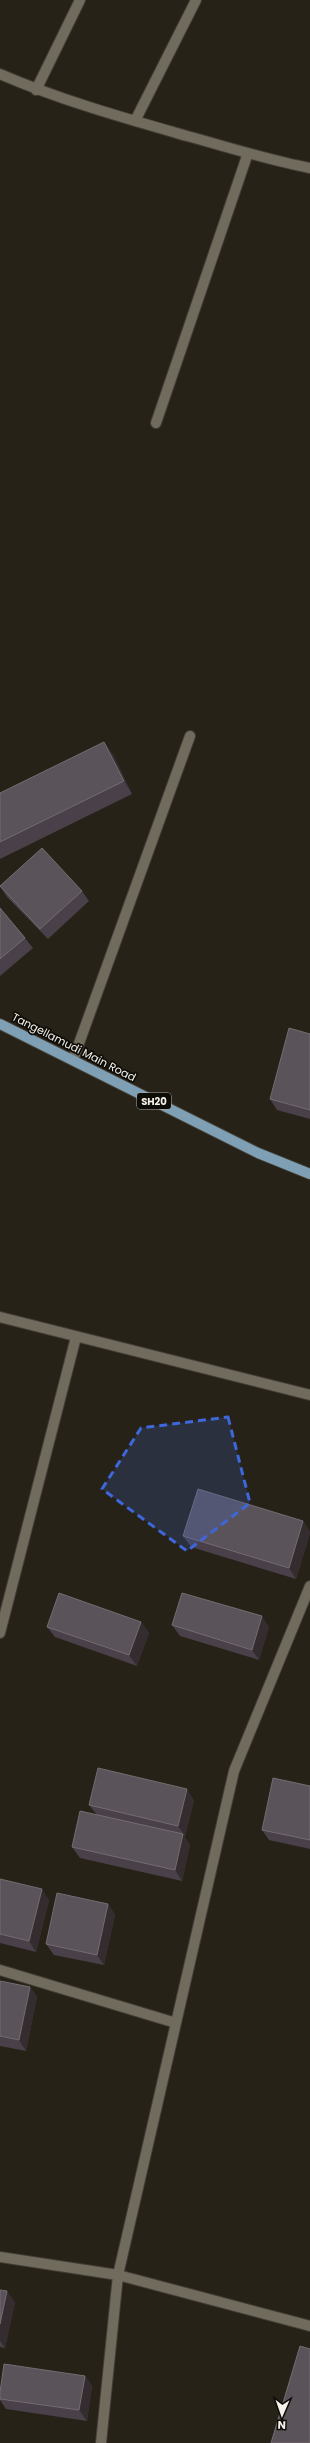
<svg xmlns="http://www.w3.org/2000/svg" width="310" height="2443" font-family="Poppins,sans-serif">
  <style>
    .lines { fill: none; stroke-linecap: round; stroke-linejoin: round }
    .minor-casing { stroke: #423e36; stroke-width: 12 }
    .major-casing { stroke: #423e36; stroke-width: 12 }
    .minor { stroke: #716b5e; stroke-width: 10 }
    .major { stroke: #7f9fb5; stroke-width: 10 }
    .wall { fill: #494049 }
    .shaded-wall { fill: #342c2e }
    .building { fill: #5b535a; stroke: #746c71 }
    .marked { fill: #3d67db; fill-opacity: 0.2; stroke: #3d67db; stroke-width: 3; stroke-dasharray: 8 5; stroke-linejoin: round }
    .labels { text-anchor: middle; stroke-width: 3.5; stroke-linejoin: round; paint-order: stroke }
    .shield { fill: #0e0c07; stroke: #b0ada6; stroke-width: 1 }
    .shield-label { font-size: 10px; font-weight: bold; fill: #f5f2ea }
    .street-label { font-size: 11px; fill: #f5f2ea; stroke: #0e0c07 }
  </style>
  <rect width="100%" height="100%" fill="#272217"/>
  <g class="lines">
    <defs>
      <path id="minor" d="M0,74C60,100 124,118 187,136C228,147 268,160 310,168
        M36,90L80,0
        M135,121L196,0
        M156,423L248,153
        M73,1060L190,736
        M0,1317L310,1395
        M0,1633L76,1337
        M0,1970L176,2023
        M0,2257L118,2275L310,2326
        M101,2443L118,2275L234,1771L310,1586"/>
      <path id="major" d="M0,1024L258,1153L310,1174"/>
    </defs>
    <use href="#minor" class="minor-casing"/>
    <use href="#major" class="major-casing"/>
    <use href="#minor" class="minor"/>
    <use href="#major" class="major"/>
  </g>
  <path class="wall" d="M113,754L132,794L0,859V793Z
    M0,886L82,891L89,901L48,939L7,897Z
    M0,908L25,938L33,948L0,976Z
    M310,1034V1119L277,1110L270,1099Z
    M303,1521L310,1532V1533L296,1579L191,1547L183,1536Z
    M141,1622L149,1633L137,1666L55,1637L47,1627Z
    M172,1625L269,1627L259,1660L180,1636Z
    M310,1786V1849L269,1840L262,1830Z
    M194,1800L185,1836H184L190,1845L182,1881L80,1858L72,1847L97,1815L89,1805Z
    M0,1879L49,1900L36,1952L0,1943Z
    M108,1904L115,1915L104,1965L54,1955L46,1944Z
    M0,1981L30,1987L37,1997L26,2051L0,2046Z
    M0,2290L15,2302L5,2348L0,2347Z
    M85,2376L92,2386L87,2421L6,2409L0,2400V2392Z"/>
  <path class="shaded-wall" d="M104,742L113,754L132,794L124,781Z
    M303,1521L310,1532V1533L296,1579L289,1568Z
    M262,1616L269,1627L259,1660L252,1650Z
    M141,1622L149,1633L137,1666L129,1655Z
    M187,1789L194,1800L185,1836L178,1826Z
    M183,1834L190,1845L182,1881L175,1870Z
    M42,1889L49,1900L36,1952L29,1941Z
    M108,1904L115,1915L104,1965L97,1955Z
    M30,1987L37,1997L26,2051L19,2040Z
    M7,2291L15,2302L5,2348L0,2341V2324Z
    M85,2376L92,2386L87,2421L79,2410Z"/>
  <path class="building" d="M104,742L124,781L0,842V793Z
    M42,848L82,891L40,929L0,886Z
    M0,908L25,938L0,959Z
    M289,1028L310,1034V1110L270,1099Z
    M198,1489L303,1521L289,1568L183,1536Z
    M59,1593L141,1622L129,1655L47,1627Z
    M182,1593L262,1616L252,1650L172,1625Z
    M98,1768L187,1789L178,1826L89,1805Z
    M273,1778L310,1786V1840L262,1830Z
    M80,1811L183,1834L175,1870L72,1847Z
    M0,1879L42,1889L29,1941L0,1934Z
    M57,1893L108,1904L97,1955L46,1944Z
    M0,1981L30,1987L19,2040L0,2036Z
    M0,2290L7,2291L0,2324Z
    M300,2346L310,2349V2443H271Z
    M4,2364L85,2376L79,2410L0,2399V2392Z"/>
  <path class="marked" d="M228,1417L250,1503L187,1551L102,1489L141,1428Z"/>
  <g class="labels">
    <rect class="shield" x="137" y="1093" width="34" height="16" rx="3"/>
    <g class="shield-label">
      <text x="154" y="1105">SH20</text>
    </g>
    <g class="street-label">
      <text transform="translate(74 1047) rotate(27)" y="4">Tangellamudi Main Road</text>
    </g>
  </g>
  <g transform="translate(282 2415) rotate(182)" stroke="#0e0c07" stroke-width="3" paint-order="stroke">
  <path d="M0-3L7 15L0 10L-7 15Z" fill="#f5f2ea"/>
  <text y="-6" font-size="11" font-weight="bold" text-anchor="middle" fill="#f5f2ea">N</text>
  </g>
</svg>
